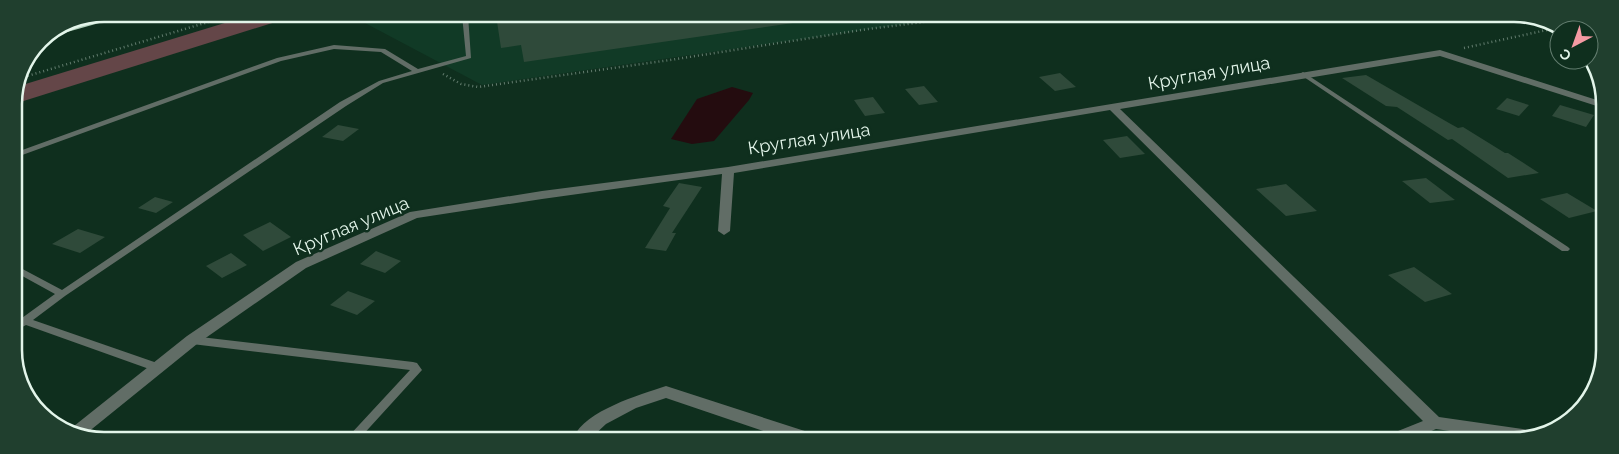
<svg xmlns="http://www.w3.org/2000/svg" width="1619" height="454" font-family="Raleway,sans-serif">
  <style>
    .built { fill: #113a26 }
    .forest { fill: #644648 }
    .water { fill: #240c0f }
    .building { fill: #2f4a3a }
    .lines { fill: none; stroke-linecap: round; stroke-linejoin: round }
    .path { stroke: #627c6e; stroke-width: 2.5; stroke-dasharray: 1 3; stroke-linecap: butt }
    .service { fill: #616d66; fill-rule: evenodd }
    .minor { fill: #616d66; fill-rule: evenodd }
    .motorway { fill: #b1cfbc; fill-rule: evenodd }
    .labels { text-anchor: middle; stroke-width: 5; stroke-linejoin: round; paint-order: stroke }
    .street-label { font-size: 18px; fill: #e3f5ea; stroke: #0f2f1e }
    .rim { fill: none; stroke: #e3f5ea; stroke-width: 2.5 }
  </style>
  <rect width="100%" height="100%" fill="#0f2f1e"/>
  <path class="built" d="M348,14L962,16L482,85Z"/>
  <path class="forest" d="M254,14H301L14,104V99L19,86Z"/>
  <path class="water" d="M732,87L753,93L749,100L714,141L692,144L671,139L697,99Z"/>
  <path class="building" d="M496,15H792L793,23L524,62L521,45L501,48Z
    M1060,73L1076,87L1055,91L1039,77Z
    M1366,75L1449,123L1458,128L1463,127L1505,153H1508L1539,173L1508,178L1452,139L1448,140L1397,107L1386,106L1342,78Z
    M924,86L938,102L919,105L905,89Z
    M873,97L885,113L865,116L854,100Z
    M1507,98L1529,105L1519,116L1496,109Z
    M1560,105L1594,115L1586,127L1552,116Z
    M338,125L359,129L343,141L322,137Z
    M1127,136L1145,154L1120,158L1103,140Z
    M1426,178L1455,200L1430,203L1402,181Z
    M679,183L702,187L672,233H676L666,251L645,248L670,208L663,206Z
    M1286,184L1317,211L1286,216L1256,189Z
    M1567,193L1597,211L1569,218L1540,199Z
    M155,197L173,202L156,213L138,208Z
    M270,222L291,237L263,251L243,235Z
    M78,229L105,237L80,253L52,244Z
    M376,251L401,261L385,273L360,264Z
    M231,253L247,265L222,278L206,266Z
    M1414,267L1452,294L1425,302L1388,275Z
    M348,291L375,301L357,315L330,305Z"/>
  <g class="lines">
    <path class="path" d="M1464,48L1556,28
      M443,74L461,84L478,87L670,60L868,29L971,16
      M24,77L235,14"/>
    <path class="service" d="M422,14H455L432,18Z
      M462,15H468L471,58L383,83L346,106L65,296L33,320L160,364L161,367L160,370L156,371L152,370L26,325L15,331V323L55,294L15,272V265L62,290L340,102L379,81L412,71L381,52L334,49L281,61L14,158V153L277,58L334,45L385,49L418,69L466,56Z
      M1303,72L1568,247L1570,249L1568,251H1562L1301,75L1300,74Z
      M192,336L413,362L417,363L422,370L360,438H347L410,370L192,344L188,343L187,340L188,337Z"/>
    <path class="minor" d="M1440,50L1603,102V108L1440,56L1120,109L1439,417L1530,430L1537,434L1520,440H1512L1436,429L1411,440H1386L1388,435L1423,421L1110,110L734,173L730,231L724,235L718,231L722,174L542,199L417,218L306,268L197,344L82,437L69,430L187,336L296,262L410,212L542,191L728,167Z
      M666,386L814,434L816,439H787L666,398L636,408L606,424L591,438H573C586,410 639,395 666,386Z"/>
    <path class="motorway" d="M109,14H125L124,16L53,36H46L59,28Z"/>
  </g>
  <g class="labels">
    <g class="street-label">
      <text transform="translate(1209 73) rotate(-10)" y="6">Круглая улица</text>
      <text transform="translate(809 139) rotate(-9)" y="6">Круглая улица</text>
      <text transform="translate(351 226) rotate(-23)" y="6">Круглая улица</text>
    </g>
  </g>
  <path d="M0 0H1619V454H0ZM104 22H1514A82 82 0 0 1 1596 104V350A82 82 0 0 1 1514 432H104A82 82 0 0 1 22 350V104A82 82 0 0 1 104 22Z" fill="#203f2e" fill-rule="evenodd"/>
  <path class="rim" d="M104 22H1514A82 82 0 0 1 1596 104V350A82 82 0 0 1 1514 432H104A82 82 0 0 1 22 350V104A82 82 0 0 1 104 22Z"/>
  <g transform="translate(1574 45) rotate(221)"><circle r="24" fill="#0f2f1e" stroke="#647e70"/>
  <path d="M0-4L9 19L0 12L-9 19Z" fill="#f49aa3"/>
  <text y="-8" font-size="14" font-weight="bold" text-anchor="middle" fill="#e3f5ea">С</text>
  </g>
</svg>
